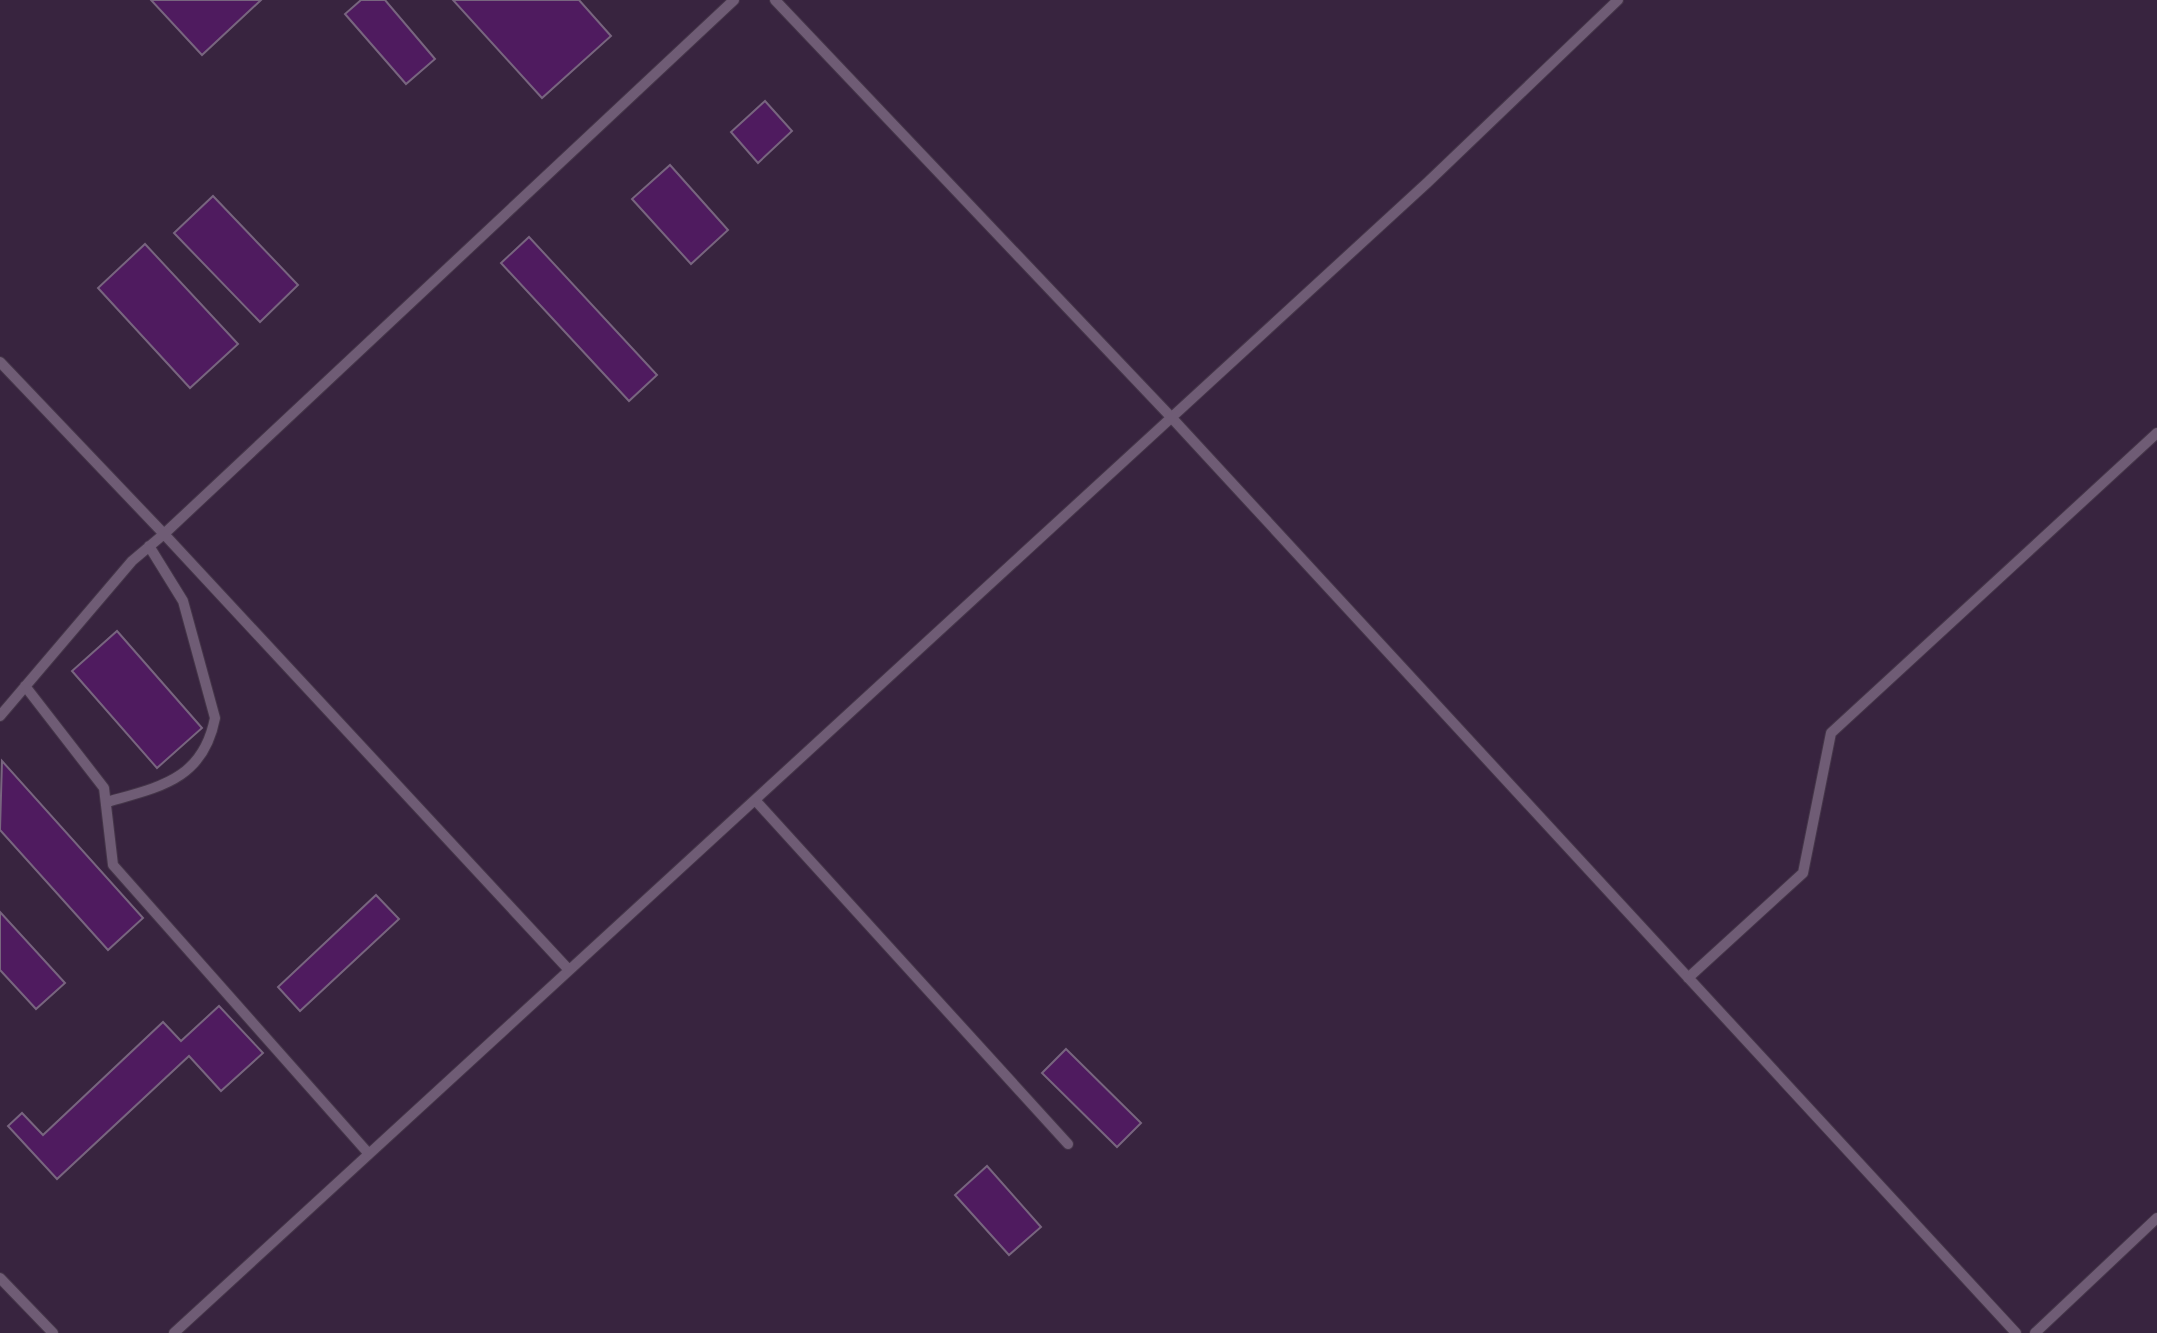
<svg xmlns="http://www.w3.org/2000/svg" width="2157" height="1333" font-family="Raleway,sans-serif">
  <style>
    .built { fill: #38243f }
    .building { fill: #4f1b5f; stroke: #78657f; stroke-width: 2 }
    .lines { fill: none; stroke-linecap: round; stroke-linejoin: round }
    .service-casing { stroke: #453649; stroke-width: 12 }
    .service { stroke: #6f5c75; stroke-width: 10 }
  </style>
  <rect width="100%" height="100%" fill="#2d1c32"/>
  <path class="built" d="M0,0H2157V1333H0Z"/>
  <path class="building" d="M151,0H261L202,55Z
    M361,0H385L435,59L406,84L345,14Z
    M453,0H579L611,36L542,98Z
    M765,101L792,131L758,163L731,132Z
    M670,165L728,230L691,264L632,199Z
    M213,196L298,285L260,322L174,233Z
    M529,237L657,375L629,401L501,263Z
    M145,244L238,344L190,388L98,288Z
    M117,631L202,728L157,768L72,671Z
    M2,761L143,918L108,950L0,830Z
    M376,895L399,919L300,1011L278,987Z
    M0,912L65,983L36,1009L0,970Z
    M219,1006L263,1053L221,1091L189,1056L57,1179L8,1126L22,1113L43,1135L163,1022L181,1041Z
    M1066,1049L1141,1123L1117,1147L1042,1073Z
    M987,1166L1041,1227L1009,1255L955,1195Z"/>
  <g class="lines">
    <defs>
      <path id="service" d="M775,0L1171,417L2016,1333
        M0,362L164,534L569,970
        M25,686L104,788L113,865L369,1154
        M0,716L132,561L164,534L734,0
        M755,800L1068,1144
        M107,802C159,787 203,780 215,718L183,601L149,546
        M1688,978L1803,873L1831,733L2157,433
        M0,1278L53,1333
        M174,1333L1428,182L1618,0
        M2035,1333L2157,1218"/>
    </defs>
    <use href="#service" class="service-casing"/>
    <use href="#service" class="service"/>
  </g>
</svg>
